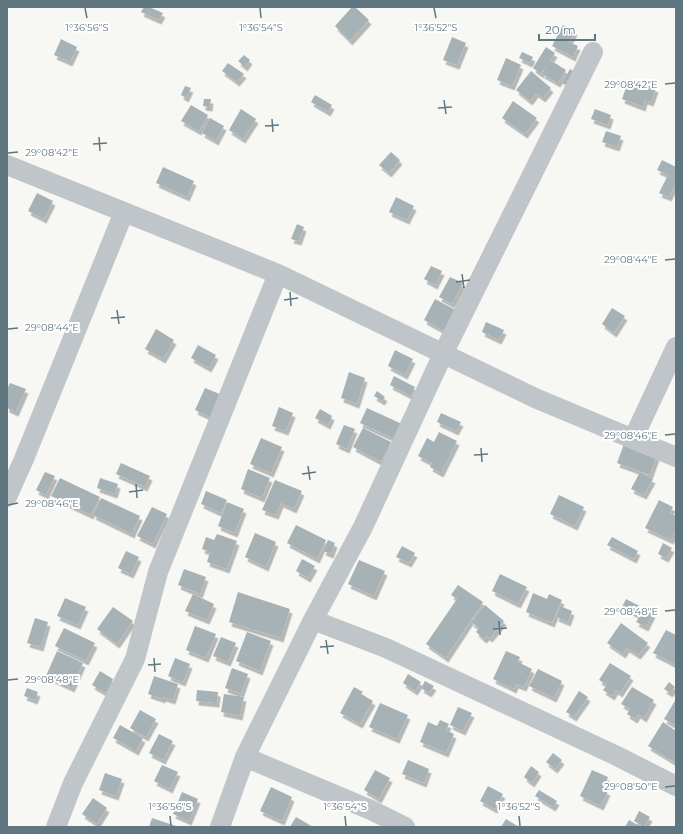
<svg xmlns="http://www.w3.org/2000/svg" width="683" height="834" font-family="Montserrat,sans-serif">
  <style>
    .building { fill: #a6b2b6; filter: url(#shadow) }
    .lines { fill: none; stroke-linecap: round; stroke-linejoin: round }
    .street { stroke: #bfc5c8; stroke-width: 20 }
    .ticks { fill: none; stroke: #607681; stroke-width: 1.5 }
    .ticks-label { font-size: 10px; text-anchor: middle; fill: #607681; stroke: #fff; stroke-width: 4; stroke-linejoin: round; paint-order: stroke }
  </style>
  <defs>
    <filter id="shadow"><feDropShadow dx="2.5" dy="4.5" stdDeviation="0" flood-color="#0004"/></filter>
  </defs>
  <rect width="100%" height="100%" fill="#f7f7f4"/>
  <path class="building" d="M144,7H149L163,13L159,20L141,12Z
    M352,7H355L369,20L350,41L335,26Z
    M563,25L575,31L569,42L578,46L573,57L552,46Z
    M452,37L466,43L457,65L443,60Z
    M61,39L77,47L70,62L54,55Z
    M546,47L555,53L541,74L533,68Z
    M522,52L533,57L530,63L519,58Z
    M244,55L250,60L245,67L238,61Z
    M506,58L521,65L512,86L497,80Z
    M550,60L566,70L558,83L542,74Z
    M228,63L244,74L237,82L222,71Z
    M570,69L578,74L570,88L562,83Z
    M531,71L551,88L543,98L536,93L530,101L516,90Z
    M629,79L656,88L651,102L645,100L643,107L622,99Z
    M185,86L191,88L186,98L181,95Z
    M315,95L332,105L328,112L311,102Z
    M204,99H211L210,107L203,106Z
    M513,101L537,118L525,134L502,118Z
    M191,105L208,115L199,131L181,121Z
    M241,109L256,119L243,139L229,130Z
    M595,109L611,115L608,125L591,119Z
    M210,118L224,126L216,141L202,133Z
    M606,131L621,136L617,147L602,142Z
    M391,152L400,160L389,173L379,165Z
    M662,160L676,167V183L669,197L659,193L668,175L657,170Z
    M163,167L194,181L187,197L156,183Z
    M37,193L53,201L44,219L28,211Z
    M396,197L414,206L407,220L389,212Z
    M297,224L304,227L299,241L291,239Z
    M431,266L442,271L435,285L424,279Z
    M450,277L463,283L452,304L439,297Z
    M435,299L461,313L450,334L424,320Z
    M612,308L625,316L614,333L602,324Z
    M486,322L504,330L499,340L482,332Z
    M156,329L174,340L163,359L145,349Z
    M198,345L216,355L209,368L191,358Z
    M395,350L413,359L405,375L388,366Z
    M349,372L365,378L357,404L341,398Z
    M394,376L415,387L411,396L390,385Z
    M10,383L26,389L16,412L7,408V389Z
    M205,388L222,395L212,418L195,410Z
    M377,391L385,397L382,401L374,396Z
    M279,407L293,413L286,431L272,426Z
    M367,408L402,424L395,439L360,423Z
    M320,409L332,416L328,425L315,418Z
    M441,413L461,422L456,431L437,422Z
    M344,425L355,429L347,449L336,444Z
    M363,428L391,442L381,462L353,447Z
    M439,432L457,441L441,473L430,467L432,463L418,456L427,438L434,442Z
    M261,438L282,447L271,473L250,464Z
    M624,444L657,456L650,475L617,463Z
    M121,463L150,476L145,487L116,474Z
    M248,469L270,478L262,498L241,489Z
    M45,472L55,476L46,495L36,490Z
    M640,472L653,479L644,495L631,489Z
    M60,478L100,497L91,515L51,496Z
    M100,478L118,484L115,494L97,488Z
    M275,480L302,491L294,509L281,503L276,515L262,510Z
    M206,491L227,500L221,513L201,504Z
    M559,495L584,507L575,526L550,514Z
    M101,498L140,516L132,534L93,515Z
    M659,500L673,507L670,513L676,516V530L671,540L645,528Z
    M227,502L244,509L235,533L218,526Z
    M152,507L167,514L153,544L137,536Z
    M296,525L326,540L317,559L287,543Z
    M255,533L276,542L266,567L245,557Z
    M217,534L237,541L227,569L207,562L210,552L202,549L206,537L214,540Z
    M612,537L638,551L634,559L607,545Z
    M328,540L335,543L331,554L323,551Z
    M663,543L672,548L666,558L658,554Z
    M402,546L415,553L409,563L396,557Z
    M126,551L139,557L131,574L118,568Z
    M302,559L315,566L308,578L296,571Z
    M359,560L385,571L374,596L348,584Z
    M184,569L206,577L200,594L178,585Z
    M500,574L527,587L518,604L492,591Z
    M458,585L483,602L446,658L426,644L457,599L451,595Z
    M238,592L290,609L281,638L229,622Z
    M533,593L547,599L549,594L562,600L552,623L526,612Z
    M193,594L214,604L207,620L185,611Z
    M65,598L86,607L78,625L57,616Z
    M626,599L653,613L646,627L636,622L640,616L622,607Z
    M485,605L504,621L490,638L487,636L484,639L476,632L479,628L471,622Z
    M560,606L572,611L568,622L556,617Z
    M113,607L133,621L117,644L97,629Z
    M35,618L48,622L41,647L27,643Z
    M621,623L648,643L638,655L627,648L623,654L607,643Z
    M195,626L216,634L206,658L186,650Z
    M64,628L95,643L86,661L55,646Z
    M666,630L676,635V665L653,653Z
    M247,632L271,641L260,671L236,661Z
    M221,637L236,643L228,662L213,656Z
    M57,651L83,663L72,688L46,676Z
    M506,651L520,657L518,662L532,669L524,687L516,684L514,689L493,679Z
    M175,658L190,664L183,682L168,676Z
    M610,663L631,676L620,693L616,690L612,696L603,690L607,685L599,680Z
    M232,668L248,674L241,694L225,688Z
    M538,669L562,681L554,698L529,686Z
    M100,671L113,679L106,693L92,685Z
    M408,674L421,682L415,691L403,683Z
    M154,676L178,684L173,700L163,697V699L148,694Z
    M425,681L434,686L429,693L421,688Z
    M669,682L675,687L670,693L664,689Z
    M354,687L363,692L361,694L373,701L360,724L340,713Z
    M632,687L654,700L644,718L638,714L635,719L627,714L630,709L621,704Z
    M27,688L38,692L35,700L24,696Z
    M197,690L218,692L217,703L196,701Z
    M579,691L588,697L574,717L566,712Z
    M224,694L244,697L240,716L221,712Z
    M676,699V726L664,719Z
    M380,703L408,715L397,739L369,727Z
    M458,707L472,713L463,731L450,725Z
    M140,710L156,719L146,737L130,728Z
    M440,720L449,724L446,730L454,734L446,753L420,742L428,722L437,726Z
    M663,722L676,731V763L648,746Z
    M120,725L143,738L136,751L113,738Z
    M159,734L173,741L163,760L149,753Z
    M553,753L562,760L555,769L546,762Z
    M408,760L429,769L424,783L402,774Z
    M162,765L178,772L170,789L154,781Z
    M531,766L539,772L532,783L524,777Z
    M375,770L390,778L379,799L364,790Z
    M592,770L608,777L603,789L608,791L601,806L580,796Z
    M105,773L122,779L116,796L99,790Z
    M488,786L503,794L495,809L480,801Z
    M271,787L292,797L282,821L260,811Z
    M539,790L557,801L553,807L535,796Z
    M182,792L198,799L189,821L173,814Z
    M93,798L107,808L97,824L82,814Z
    M639,811L650,817L644,827L634,821Z
    M296,817L313,827H290Z
    M152,818L176,826V827H149Z
    M506,819L519,827H501Z
    M629,820L641,827H625Z"/>
  <g class="lines">
    <path class="street" d="M7,165L278,274L535,398L676,457
      M633,439L676,347
      M7,497L24,459L124,212
      M313,620L386,648L617,756L676,786
      M245,757L371,810L405,827
      M56,827L73,783L135,659L158,572L278,274
      M220,827L245,757L313,620L363,527L443,354L593,52"/>
  </g>
  <path class="ticks" d="M85,8L87,18M260,8L261,18M434,8L436,18M665,84L675,83M444,100L446,114M438,108L452,107M272,119L273,132M265,126L279,125M99,137L100,151M93,144L107,143M8,153L18,152M665,260L675,259M462,274L464,288M456,282L470,280M290,292L291,306M284,300L298,298M117,310L119,324M111,318L125,317M8,329L18,328M665,435L675,434M481,448L482,462M474,455L488,454M308,466L310,480M302,474L316,472M136,484L137,498M129,492L143,490M8,505L18,503M665,611L675,610M499,621L500,635M493,629L507,628M326,640L328,654M320,647L334,646M154,658L155,672M148,665L161,664M8,680L18,679M665,787L675,786M170,816L171,826M345,816L346,826M519,816L520,826"/>
  <g class="ticks-label">
    <text x="87" y="31">1°36'56"S</text>
    <text x="261" y="31">1°36'54"S</text>
    <text x="436" y="31">1°36'52"S</text>
    <text x="631" y="88">29°08'42"E</text>
    <text x="52" y="156">29°08'42"E</text>
    <text x="631" y="263">29°08'44"E</text>
    <text x="52" y="331">29°08'44"E</text>
    <text x="631" y="439">29°08'46"E</text>
    <text x="52" y="507">29°08'46"E</text>
    <text x="631" y="615">29°08'48"E</text>
    <text x="52" y="683">29°08'48"E</text>
    <text x="631" y="790">29°08'50"E</text>
    <text x="170" y="810">1°36'56"S</text>
    <text x="345" y="810">1°36'54"S</text>
    <text x="519" y="810">1°36'52"S</text>
  </g>
  <rect width="683" height="834" fill="none" stroke="#607681" stroke-width="16"/>
  <path d="M539 34v6h56v-6" fill="none" stroke="#607681" stroke-width="2"/>
  <text x="545" y="34" font-size="12" fill="#607681" stroke="#ffffff" stroke-width="3" paint-order="stroke">20 m</text>
</svg>
